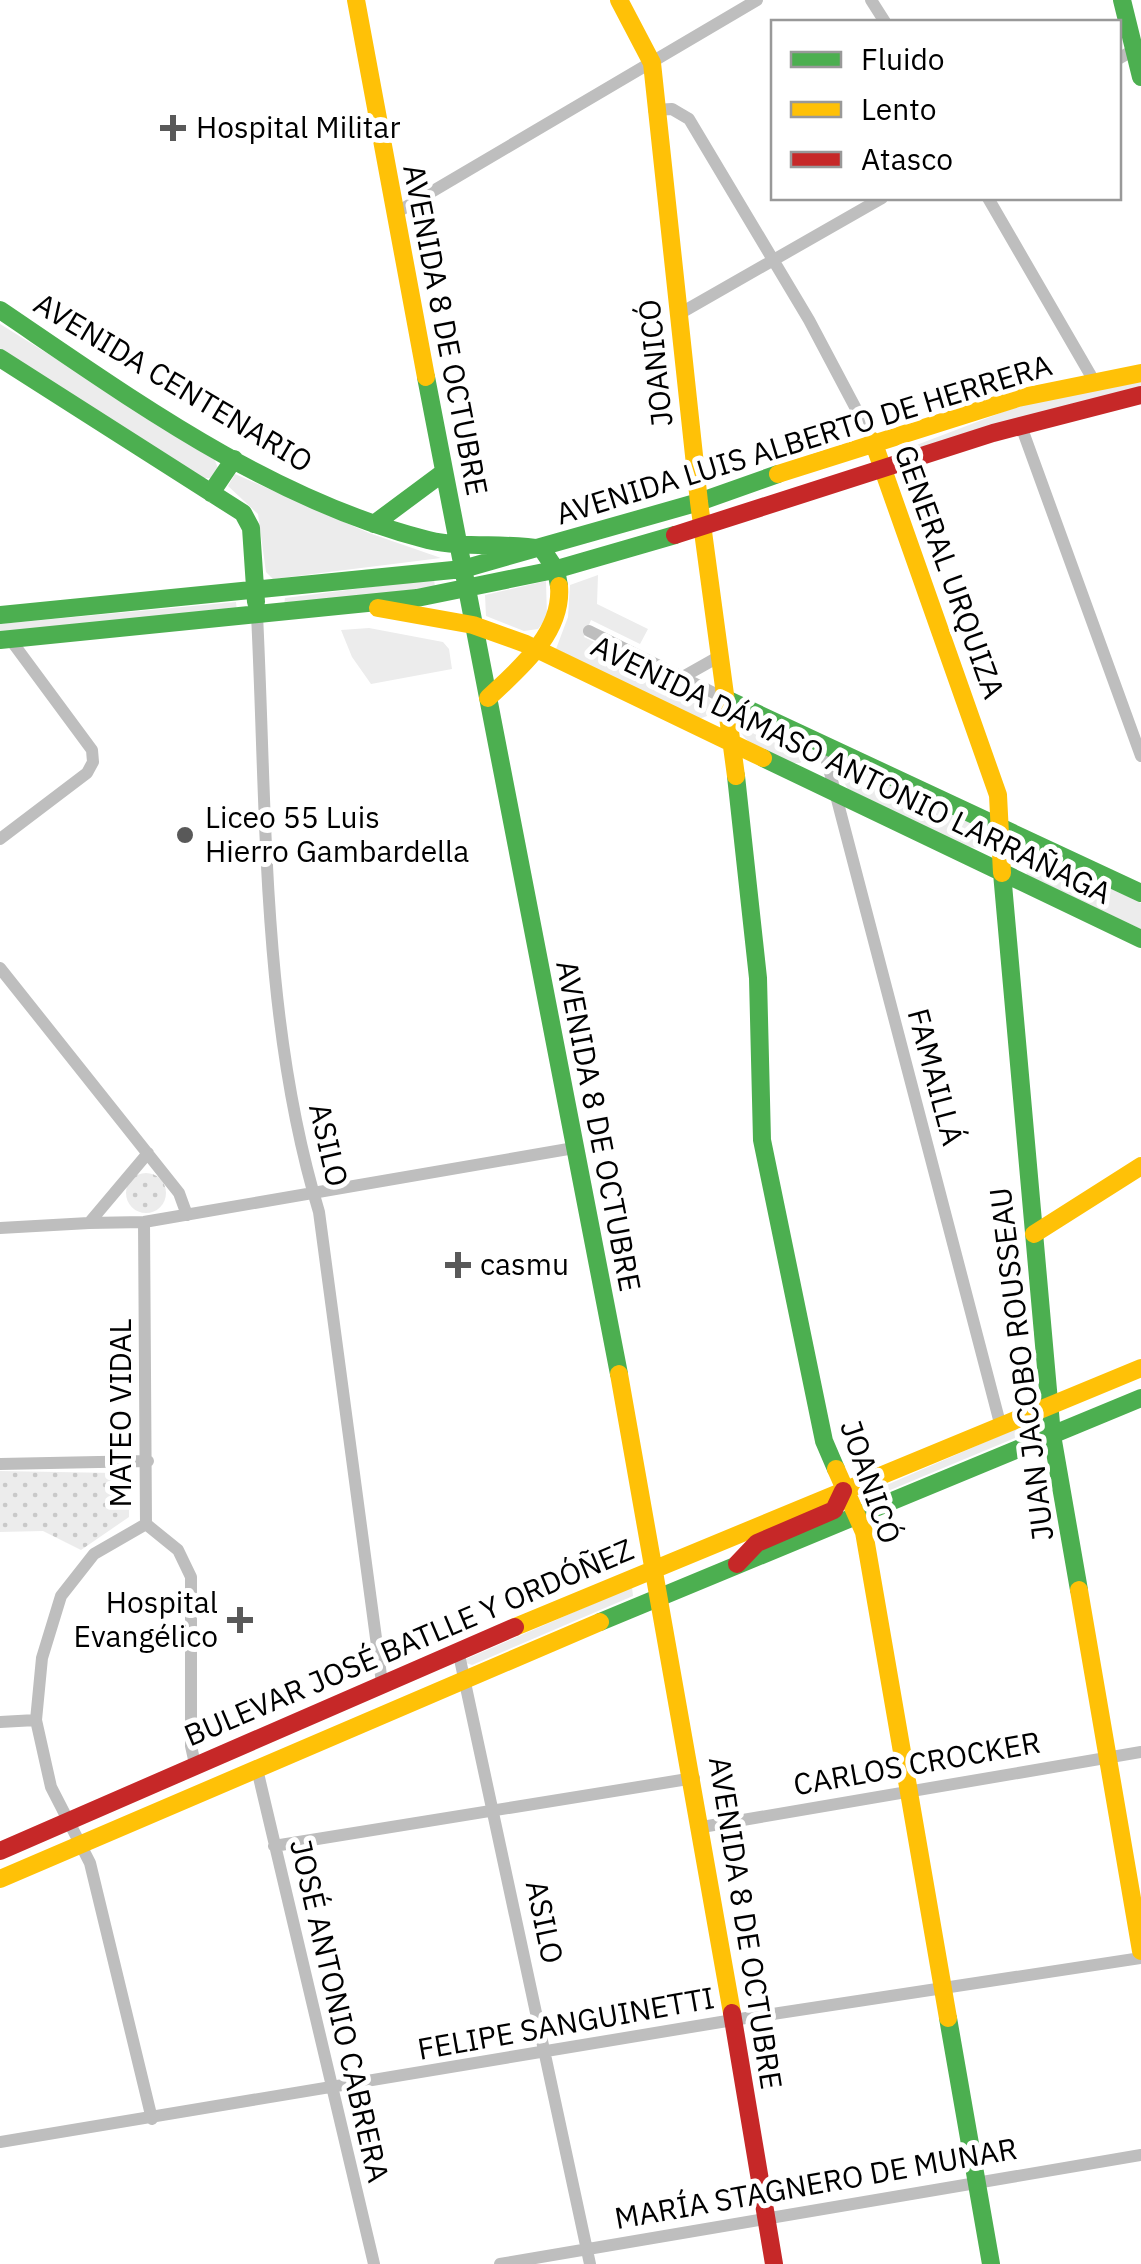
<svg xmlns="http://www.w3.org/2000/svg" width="1141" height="2264" font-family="'IBM Plex Sans',sans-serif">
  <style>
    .grass { fill: #ececec }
    .park { fill: url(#park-dots) }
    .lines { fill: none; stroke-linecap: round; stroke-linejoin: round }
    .street { stroke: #bebebe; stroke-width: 12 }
    .fast { stroke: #4caf50; stroke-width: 18 }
    .slow { stroke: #ffc107; stroke-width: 18 }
    .jam { stroke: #c62828; stroke-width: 18 }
    .poi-dot { fill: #595959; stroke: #fff; stroke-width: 4 }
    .labels { text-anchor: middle; stroke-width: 10; stroke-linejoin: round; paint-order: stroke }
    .poi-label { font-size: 30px; fill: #000; stroke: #fff; text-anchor: start }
    .street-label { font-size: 30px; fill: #000; stroke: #fff }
  </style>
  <defs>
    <pattern id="park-dots" width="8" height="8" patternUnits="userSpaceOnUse" patternTransform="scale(2.5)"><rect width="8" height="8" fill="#ececec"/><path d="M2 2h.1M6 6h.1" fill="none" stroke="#c9c9c9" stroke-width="1.8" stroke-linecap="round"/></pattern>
  </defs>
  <rect width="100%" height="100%" fill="#fff"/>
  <path class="grass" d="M0,324L213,456L218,468L212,478H204L0,351Z
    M1141,381V386L895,457L893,454L1029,402Z
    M235,474L369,533L441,558L273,579L266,572L258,514L228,486Z
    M598,575L597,604L648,629L640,644L591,620L584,637L708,696L712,704L707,716L699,719L556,649L568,617L570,585Z
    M434,579L435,587L284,605L285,598Z
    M546,581L547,617L538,629L524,631L486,616L485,595Z
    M236,602L237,611L0,634V624Z
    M369,628L443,642L449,649L452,669L371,684L352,657L341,630Z
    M746,717L804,743L807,756L800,763H792C773,753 742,747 738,724Z
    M851,767L976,825L985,832L978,848L968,847L848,789L842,779Z
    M1037,854L1141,903V929L1027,875L1025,864Z
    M1036,1420L1039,1428L864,1501L859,1497Z
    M632,1587L633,1596L472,1665L466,1663V1659Z"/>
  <path class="park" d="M126 1193a20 20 0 1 1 40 0a20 20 0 1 1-40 0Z
    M0,1471L115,1473L129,1487V1517L81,1550L43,1531L0,1532Z"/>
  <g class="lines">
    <path class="street" d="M871,0L885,22
      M1118,59L1139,47
      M654,110L672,109L689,119L809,320L873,441
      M988,198L1094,381
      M394,214L757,0
      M679,314L882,198
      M1021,426L1141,756
      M257,615C267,813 261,1021 319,1212L382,1683
      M589,631L726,699
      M681,678L720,656
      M822,742L1001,1427
      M0,839L87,773L93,762L92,750L10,639
      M0,968L179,1193L187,1215
      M144,1222L146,1524
      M89,1223L144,1222L574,1148
      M0,1228L89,1223L148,1153
      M0,1464L148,1461
      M146,1524L94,1554L61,1596L42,1658L36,1720L51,1787L90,1863L152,2119
      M146,1524L178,1550L191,1577V1746L195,1764
      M458,1650L590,2264
      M0,1722L36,1720
      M257,1769L374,2264
      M702,1827L1141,1752
      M274,1846L694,1778
      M0,2142L733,2020L1141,1958
      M500,2264L1141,2155"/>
    <path class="fast" d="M1122,0L1141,77
      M0,310C133,400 270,500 428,540C465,549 504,542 542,549L556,570L559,586
      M0,358L243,513L251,528L256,602
      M426,377L619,1374
      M211,493L234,459
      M374,524L444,472
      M0,615L463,569L699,502L778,474
      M0,640L417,598L554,570L675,535
      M726,699L1141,893
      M763,758L1141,939
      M736,776L758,978L762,1140L824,1441L836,1469
      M1002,873L1052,1435L1079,1590
      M600,1622L1141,1398
      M948,2018L991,2264"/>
    <path class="slow" d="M356,0L426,377
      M619,0L652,63L699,502L736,776
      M873,441L998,795L1002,873
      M778,474L1018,398L1141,373
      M378,608L473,625L526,644L763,758
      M488,698C519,669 563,633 559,586
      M1034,1234L1141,1166
      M619,1374L732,2013
      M836,1469L864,1532L948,2018
      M1079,1590L1141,1951
      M515,1627L1141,1368
      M0,1879L600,1622"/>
    <path class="jam" d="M675,535L993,433L1141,395
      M737,1564L757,1543L834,1510L843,1491
      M0,1851L515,1627
      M732,2013L774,2264"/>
  </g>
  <g class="poi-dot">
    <path d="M168 113h10v10h10v10h-10v10h-10v-10h-10v-10h10z"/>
    <circle cx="185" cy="835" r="10"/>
    <path d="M453 1250h10v10h10v10h-10v10h-10v-10h-10v-10h10z"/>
    <path d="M235 1605h10v10h10v10h-10v10h-10v-10h-10v-10h10z"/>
  </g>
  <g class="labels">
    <g class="poi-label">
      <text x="196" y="138">Hospital Militar</text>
      <text x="205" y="828">Liceo 55 Luis<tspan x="205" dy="34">Hierro Gambardella</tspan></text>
      <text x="480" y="1275">casmu</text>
      <text x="218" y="1613" text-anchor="end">Hospital<tspan x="218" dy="34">Evangélico</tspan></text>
    </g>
    <g class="street-label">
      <text transform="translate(445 330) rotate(79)" y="10">AVENIDA 8 DE OCTUBRE</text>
      <text transform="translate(656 363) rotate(-96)" y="10">JOANICÓ</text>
      <text transform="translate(173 383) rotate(31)" y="10">AVENIDA CENTENARIO</text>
      <text transform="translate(804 440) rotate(-17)" y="10">AVENIDA LUIS ALBERTO DE HERRERA</text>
      <text transform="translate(949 572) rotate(70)" y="10">GENERAL URQUIZA</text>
      <text transform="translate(851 770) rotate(26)" y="10">AVENIDA DÁMASO ANTONIO LARRAÑAGA</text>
      <text transform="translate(935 1077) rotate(75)" y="10">FAMAILLÁ</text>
      <text transform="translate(598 1126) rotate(79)" y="10">AVENIDA 8 DE OCTUBRE</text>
      <text transform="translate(328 1145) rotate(77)" y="10">ASILO</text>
      <text transform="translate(1022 1364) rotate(-97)" y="10">JUAN JACOBO ROUSSEAU</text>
      <text transform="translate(121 1413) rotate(-90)" y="10">MATEO VIDAL</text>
      <text transform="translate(870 1482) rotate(71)" y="10">JOANICÓ</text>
      <text transform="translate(409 1643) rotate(-23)" y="10">BULEVAR JOSÉ BATLLE Y ORDÓÑEZ</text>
      <text transform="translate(917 1764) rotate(-10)" y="10">CARLOS CROCKER</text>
      <text transform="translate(544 1922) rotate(78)" y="10">ASILO</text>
      <text transform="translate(745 1923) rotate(81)" y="10">AVENIDA 8 DE OCTUBRE</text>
      <text transform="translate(339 2011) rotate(77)" y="10">JOSÉ ANTONIO CABRERA</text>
      <text transform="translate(566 2024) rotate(-10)" y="10">FELIPE SANGUINETTI</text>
      <text transform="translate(816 2184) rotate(-10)" y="10">MARÍA STAGNERO DE MUNAR</text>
    </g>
  </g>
  <rect x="771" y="20" width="350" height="180" fill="#ffffff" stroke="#999999" stroke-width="2.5"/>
  <rect x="791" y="52" width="50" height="15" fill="#4caf50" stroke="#999999" stroke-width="2.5"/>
  <text x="861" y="70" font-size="30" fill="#000000">Fluido</text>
  <rect x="791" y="102" width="50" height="15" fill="#ffc107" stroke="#999999" stroke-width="2.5"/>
  <text x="861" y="120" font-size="30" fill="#000000">Lento</text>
  <rect x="791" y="152" width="50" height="15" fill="#c62828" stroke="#999999" stroke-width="2.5"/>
  <text x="861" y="170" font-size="30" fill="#000000">Atasco</text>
</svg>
